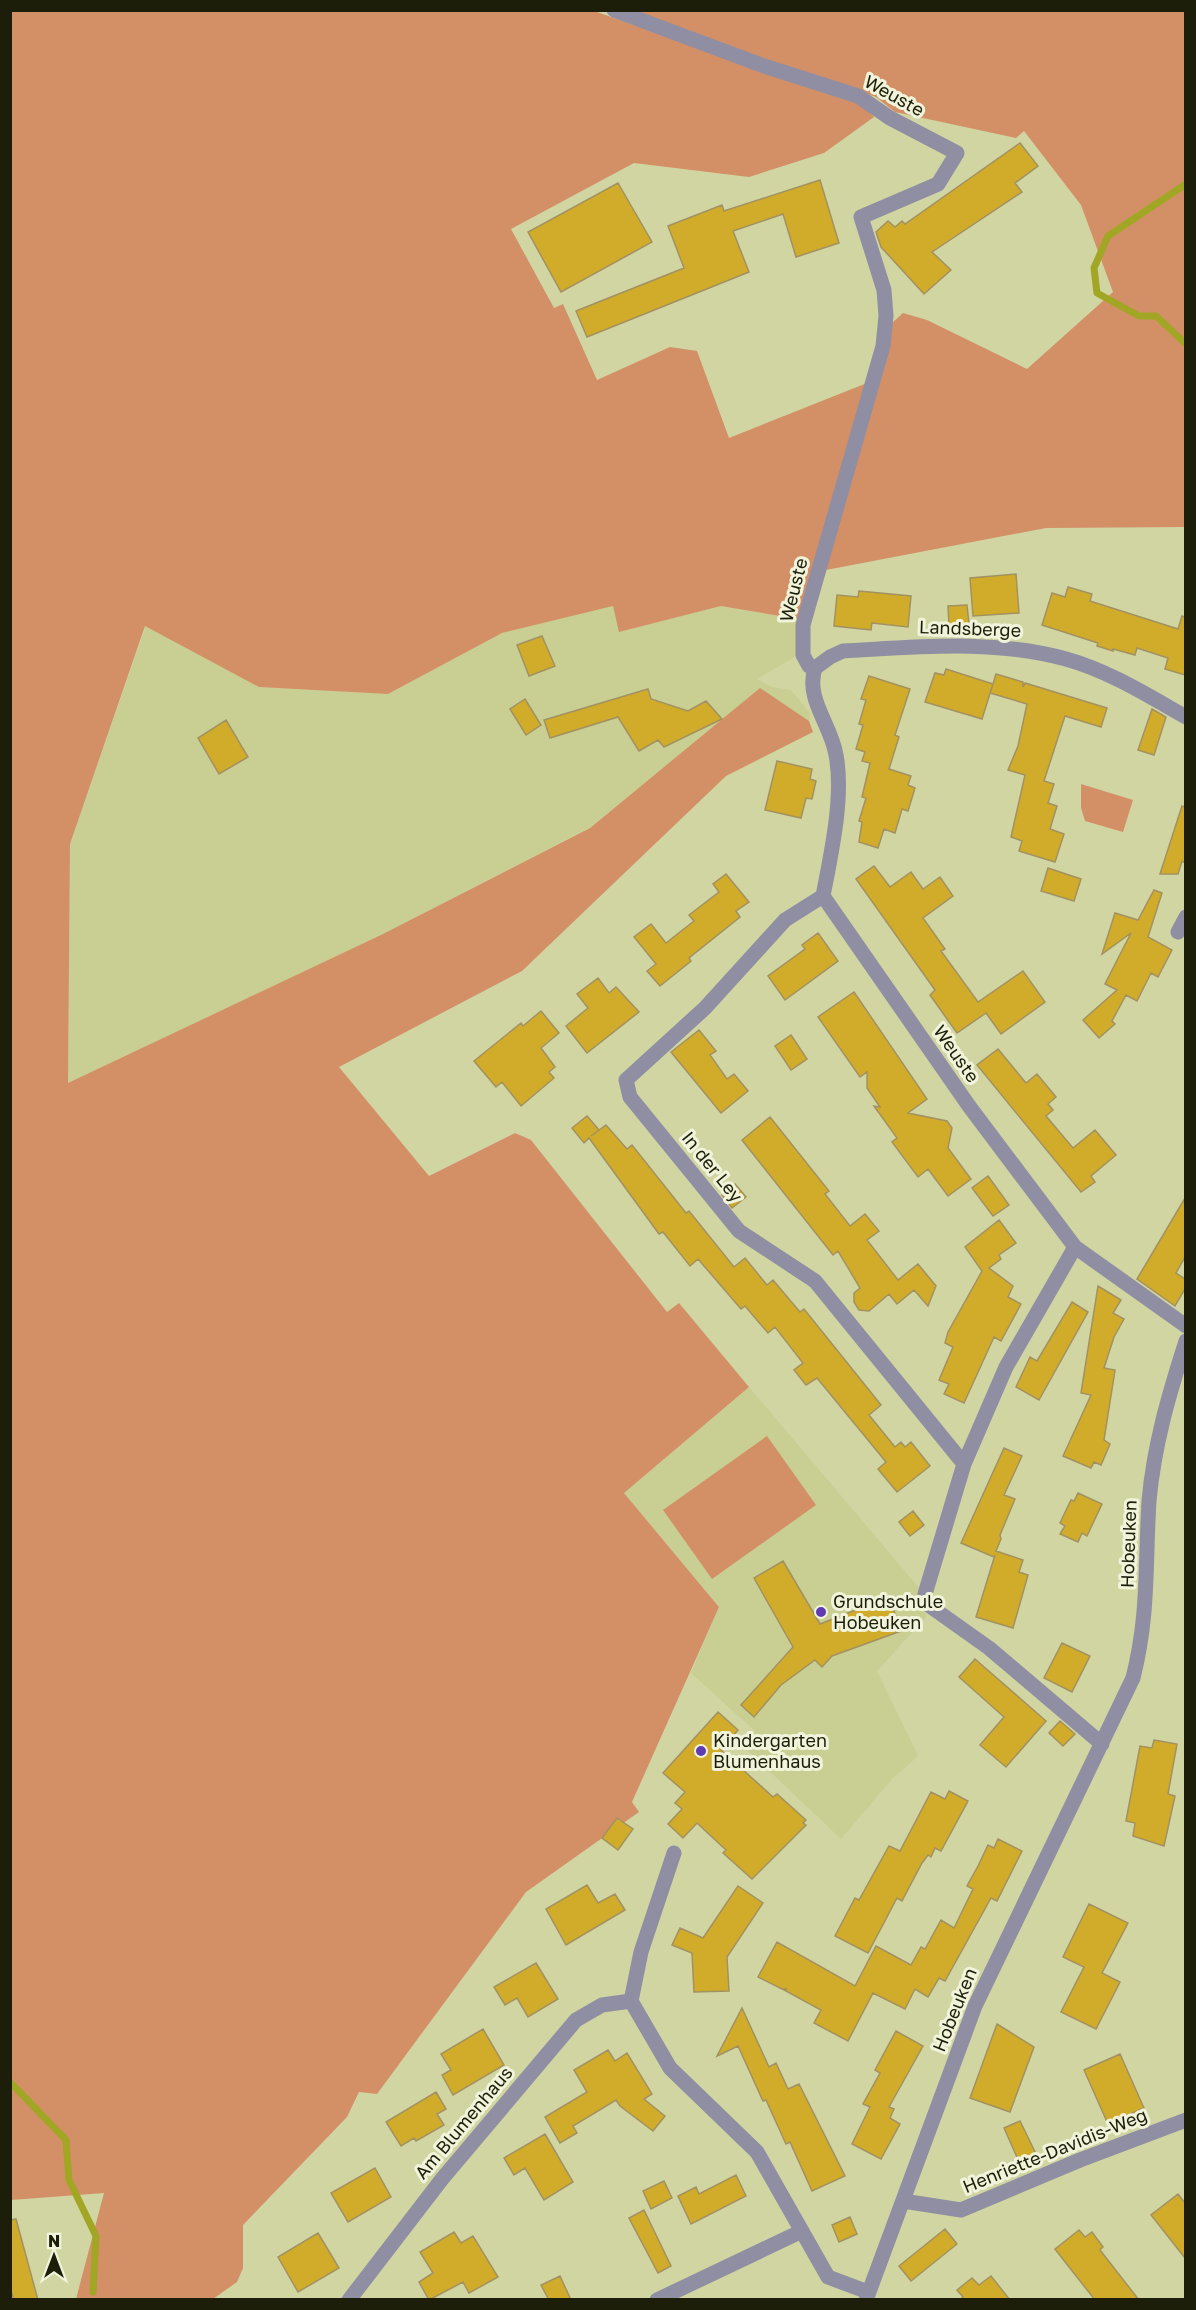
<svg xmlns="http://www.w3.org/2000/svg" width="1196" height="2310" font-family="'Golos Text',sans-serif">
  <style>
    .built { fill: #c9ce92 }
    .green { fill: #d39067 }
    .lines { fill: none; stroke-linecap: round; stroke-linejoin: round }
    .stream { stroke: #a2a625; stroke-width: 7 }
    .building { fill: #d1ac2a; stroke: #a29161; stroke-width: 1.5 }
    .minor { stroke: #908ea3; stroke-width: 15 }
    .poi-dot { fill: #5f3cb4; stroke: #f1f4da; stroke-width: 2 }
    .labels { text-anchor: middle; stroke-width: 6; stroke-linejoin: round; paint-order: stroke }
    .street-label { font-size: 18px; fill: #1d1e0a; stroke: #f1f4da }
    .poi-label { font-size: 18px; fill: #1d1e0a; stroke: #f1f4da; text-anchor: start }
  </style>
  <rect width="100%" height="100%" fill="#d1d5a2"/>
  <path class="built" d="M613,606L620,632L721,606L798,619V655L757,679L772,687L791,690L810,713L809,721L760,689L590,827L383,934L68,1083L70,844L146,626L259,687L388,694L502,633Z
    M749,1387L920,1589L926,1617L877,1671L918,1756L892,1779L841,1839L743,1746L755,1731L691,1673L719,1606L624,1493Z"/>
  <path class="green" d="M11,11H594L864,105L874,117L824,153L749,177L634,163L511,229L554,308L563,304L597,380L670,347L697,351L729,438L867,383L798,619L721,606L619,632L613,606L502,633L388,694L259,687L145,626L70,844L68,1083L383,934L590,828L760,688L809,721L813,732L726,776L522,971L339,1067L429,1176L515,1133L531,1140L667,1312L679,1303L749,1387L624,1493L719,1607L632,1802L639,1812L526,1892L377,2094L359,2092L347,2117L243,2225V2268L237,2282L213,2299H76L104,2193L11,2200Z
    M624,11H1185V527L1046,528L826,570L892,323L903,313L927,320L1027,369L1113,292L1081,205L1024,131L1016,138L895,112L876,97Z
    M1081,784L1133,800L1123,832L1085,821L1081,808Z
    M767,1436L816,1505L712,1579L663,1510Z"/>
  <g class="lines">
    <path class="stream" d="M1186,184L1108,236L1094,268L1097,293L1139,316H1156L1186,344
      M10,2082L66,2140L69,2180L96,2236L93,2292"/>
  </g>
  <path class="building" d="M1020,143L1038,166L1015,183L1022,192L932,252L951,270L924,294L881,247L876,232L888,221L895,227L902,221L905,224Z
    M820,180L839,243L796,257L783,214L733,231L749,272L587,337L576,311L684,268L668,226L722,205L724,211Z
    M618,183L652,242L561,292L528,232Z
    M1016,574L1019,613L973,616L970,578Z
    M1068,587L1092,594L1090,601L1178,629L1182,616L1185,617V675L1165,669L1168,658L1137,648L1135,655L1113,649V651L1097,646L1098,643L1042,625L1052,593L1065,597Z
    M859,591L911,596L908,627L872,623L871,630L834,626L837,595L858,597Z
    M967,605L969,624L949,626L948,606Z
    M542,636L555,666L529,676L517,645Z
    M946,669L993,684L996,674L1023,682V687L1025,683L1107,708L1101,727L1065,716L1044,781L1054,784L1048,803L1057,806L1050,829L1064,834L1055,862L1019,851L1022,841L1011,837L1025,775L1008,770L1018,746L1027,704L990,693L993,684L982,719L925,702L935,673L944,675Z
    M869,676L910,689L895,735L899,737L889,769L911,776L908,785L915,788L908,811L902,809L895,833L884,829L878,848L859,842L862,822L859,821L866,798L862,797L870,763L862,761L865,752L856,749L863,725L859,724L866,700L861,699Z
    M648,689L651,699L688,711L706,701L722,719L664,747L658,740L639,751L618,717L550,738L544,720Z
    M525,699L541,725L526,735L510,709Z
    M1152,709L1166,717L1154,755L1138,750Z
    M226,720L248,757L219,774L198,738Z
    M777,761L812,769L810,779L816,781L812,799L806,798L801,818L765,810Z
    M1182,806L1185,807V863L1182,861L1178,874H1160Z
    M874,866L890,887L911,872L923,889L940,877L953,896L923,918L945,949L941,951L978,1002L1023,971L1045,1002L1001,1034L986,1013L957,1033L930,995L935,990L856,879Z
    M1048,868L1081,879L1074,901L1041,891Z
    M726,874L749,902L736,911L740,917L689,958L691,961L660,986L647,971L656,964L634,937L651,924L666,943L694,921L689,915L719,892L713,884Z
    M1154,890L1162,893L1148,937L1172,950L1158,977L1151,973L1137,1001L1126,995L1112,1021L1115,1024L1099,1038L1083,1020L1117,990L1105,984L1131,933L1102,954L1115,913L1138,920Z
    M818,933L838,961L785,1000L768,976L805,949L802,945Z
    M598,978L609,993L616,987L639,1012L587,1053L566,1026L588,1008L577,994Z
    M854,992L927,1099L908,1113L947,1121L952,1128L948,1148L971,1179L948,1196L928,1169L918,1177L892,1142L897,1138L874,1106L880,1107L867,1088V1072L860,1077L818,1017Z
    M541,1011L559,1033L541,1048L555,1067L549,1072L554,1078L521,1106L502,1082L496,1087L474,1061L521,1023L523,1026Z
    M699,1030L716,1051L710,1055L727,1079L734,1074L748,1091L721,1113L671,1052Z
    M791,1035L807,1059L791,1070L775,1046Z
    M998,1049L1026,1083L1037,1074L1056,1097L1048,1104L1053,1110L1046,1116L1073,1148L1095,1130L1116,1155L1091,1176L1095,1182L1081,1192L977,1065Z
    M587,1116L599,1130L591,1136L606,1125L627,1149L632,1145L686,1213L689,1211L734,1267L745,1258L767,1285L773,1280L800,1312L804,1309L881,1405L869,1415L895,1447L901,1442L905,1447L911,1442L930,1466L897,1492L878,1469L886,1462L817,1378L806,1385L794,1370L803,1363L775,1327L768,1333L745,1306L741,1309L698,1259L690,1266L663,1232L659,1234L589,1138L584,1143L572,1128Z
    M770,1117L829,1191L825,1194L850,1226L865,1214L879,1231L867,1240L898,1280L918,1264L936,1286L928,1306L914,1290L897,1304L889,1294L869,1311L859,1310L854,1302V1293L860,1288L838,1251L833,1255L742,1140Z
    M988,1176L1009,1205L993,1216L972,1188Z
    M735,1184L746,1197L732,1208L722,1195Z
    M1185,1198V1257L1176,1273L1185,1279V1289L1175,1306L1137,1279Z
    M999,1220L1016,1243L999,1255L1001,1259L989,1268L1013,1286L1008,1297L1021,1304L1001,1341L994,1337L964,1403L944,1394L949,1384L939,1380L953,1347L945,1343L948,1332L982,1271L965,1247Z
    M1098,1286L1121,1300L1113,1313L1124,1319L1114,1337L1104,1368L1115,1370L1104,1440L1110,1444L1101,1465L1094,1462L1091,1468L1063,1456L1091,1395L1081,1393Z
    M1072,1302L1088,1312L1039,1400L1016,1387L1030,1357L1037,1361Z
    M1004,1448L1022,1456L1004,1495L1015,1499L1000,1535L1001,1539L996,1551L1023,1560L1019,1572L1028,1575L1013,1628L976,1617L995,1555L994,1557L961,1543Z
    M1078,1493L1102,1504L1087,1536L1082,1533L1078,1542L1060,1534L1065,1526L1060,1523L1071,1500L1074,1501Z
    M913,1511L924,1525L910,1536L899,1522Z
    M783,1561L820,1624L889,1597L901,1631L832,1656L822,1667L815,1660L781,1685L754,1717L741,1705L793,1647L754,1578Z
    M1062,1643L1090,1656L1072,1692L1044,1678Z
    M975,1659L1046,1721L1006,1767L980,1745L1004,1717L959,1677Z
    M718,1712L738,1730L721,1750L773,1797L777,1794L806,1820L803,1823L806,1825L752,1879L723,1853L726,1850L697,1823L683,1838L668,1824L682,1809L675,1803L685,1792L663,1773Z
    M1060,1721L1075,1734L1063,1746L1049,1733Z
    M1154,1740L1177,1744L1168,1794L1175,1796L1164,1846L1133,1836L1135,1823L1126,1821L1140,1746L1152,1748Z
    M949,1791L968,1801L941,1851L935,1848L931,1857L928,1855L922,1863L902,1901L897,1898L868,1953L835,1936L855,1898L859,1900L889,1846L900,1851L931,1792L945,1799Z
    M617,1818L633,1829L618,1850L602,1838Z
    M998,1839L1022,1851L997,1901L991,1898L945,1981L939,1978L928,1997L915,1989L905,2009L873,1993L848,2041L814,2023L821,2010L784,1990L787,1989H782L758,1977L777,1942L855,1986L876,1946L911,1965L921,1947L925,1949L941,1920L954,1928L973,1889L967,1886L978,1866L988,1845L994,1848Z
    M587,1885L598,1903L615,1894L625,1910L566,1945L546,1909Z
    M738,1886L763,1903L727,1957L729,1991L694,1992L692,1953L672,1945L680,1928L703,1938Z
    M1089,1904L1128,1923L1102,1973L1120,1982L1096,2029L1061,2012L1084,1967L1063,1957Z
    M536,1963L558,1999L528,2017L517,1998L505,2005L494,1987Z
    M742,2008L769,2067L776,2063L788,2089L799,2084L845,2176L812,2191L790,2142L786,2144L766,2100L763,2101L738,2046L717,2056Z
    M997,2024L1034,2047L1010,2112L970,2098Z
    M483,2029L504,2065L453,2095L442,2075L451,2070L441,2054Z
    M896,2031L923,2046L889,2107L894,2109L890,2118L900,2124L881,2159L852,2144L870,2107L863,2104L880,2073L875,2070Z
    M608,2050L615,2061L627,2053L652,2094L644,2099L665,2116L653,2131L620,2106L616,2100L573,2126L577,2133L560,2143L545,2117L587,2092L574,2070Z
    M1120,2054L1144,2108L1108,2124L1084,2070Z
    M436,2092L446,2109L437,2114L444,2125L416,2141L414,2138L401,2146L386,2122Z
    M1020,2121L1037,2156L1020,2164L1004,2128Z
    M545,2134L573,2182L544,2200L525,2168L514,2175L504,2158Z
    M375,2168L391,2197L348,2222L331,2193Z
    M736,2175L746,2196L691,2224L678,2196L696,2187L699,2194Z
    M664,2181L672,2198L651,2209L643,2191Z
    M1178,2194L1185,2203V2258L1151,2215Z
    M644,2210L671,2266L658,2273L629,2218Z
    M850,2217L857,2234L839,2242L832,2225Z
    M16,2219L38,2300H14L10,2287V2220Z
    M945,2229L957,2244L911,2281L899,2266Z
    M1079,2230L1085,2237L1092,2232L1103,2247L1100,2250L1139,2300H1095L1055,2249Z
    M454,2232L461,2243L473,2236L498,2277L469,2293L463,2282L429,2300L419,2282L433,2273L420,2252Z
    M318,2233L339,2268L298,2292L278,2257Z
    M560,2276L571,2300H549L541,2285Z
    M991,2276L1010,2300H960L963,2297L957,2290L972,2278L979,2285Z"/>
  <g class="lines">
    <path class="minor" d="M614,10L764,66L858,96L890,118L957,153L938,184L861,217L884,290L886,316L883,346L803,625V655L809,666L815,668
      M815,668C805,699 831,724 836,755C844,797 831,854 823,896L969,1106L1075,1247L1186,1326
      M815,668L830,657L843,651C918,647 993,639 1066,659C1109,671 1147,695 1186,717
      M823,896L785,920L705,1008L626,1080L630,1097L739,1231L815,1281L964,1464
      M1178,932L1186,917
      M1075,1247L1006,1367L964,1464L925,1594L927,1604L989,1648L1102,1744
      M674,1853L641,1952L631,2001L670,2068L757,2152L828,2277L868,2292
      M903,2201L961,2210L1080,2160L1186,2120
      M349,2300L442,2179L576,2020L602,2005L631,2001
      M657,2300L800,2232
      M866,2300L975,2006L1133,1678C1149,1615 1145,1565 1149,1501C1154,1445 1169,1394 1186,1341"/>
  </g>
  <g class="poi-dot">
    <circle cx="821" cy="1612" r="6"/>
    <circle cx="701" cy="1751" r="6"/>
  </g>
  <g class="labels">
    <g class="street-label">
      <text transform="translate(894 96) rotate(29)" y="6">Weuste</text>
      <text transform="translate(794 590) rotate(-76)" y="6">Weuste</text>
      <text transform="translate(970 629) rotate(2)" y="6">Landsberge</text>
      <text transform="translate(956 1054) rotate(55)" y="6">Weuste</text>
      <text transform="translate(712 1167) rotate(51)" y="6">In der Ley</text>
      <text transform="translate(1129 1544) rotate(-88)" y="6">Hobeuken</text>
      <text transform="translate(955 2010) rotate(-68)" y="6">Hobeuken</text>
      <text transform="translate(464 2123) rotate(-50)" y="6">Am Blumenhaus</text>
      <text transform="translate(1055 2151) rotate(-22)" y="6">Henriette-Davidis-Weg</text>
    </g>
    <g class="poi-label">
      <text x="833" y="1608">Grundschule<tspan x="833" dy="21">Hobeuken</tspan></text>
      <text x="713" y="1747">Kindergarten<tspan x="713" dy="21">Blumenhaus</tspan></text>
    </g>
  </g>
  <rect width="1196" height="2310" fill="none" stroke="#1d1e0a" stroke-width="24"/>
  <g transform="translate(54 2256)" stroke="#f1f4da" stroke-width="4.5" paint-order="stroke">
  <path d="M0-4.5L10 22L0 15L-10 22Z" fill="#1d1e0a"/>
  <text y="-9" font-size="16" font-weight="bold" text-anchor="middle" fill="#1d1e0a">N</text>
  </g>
</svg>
